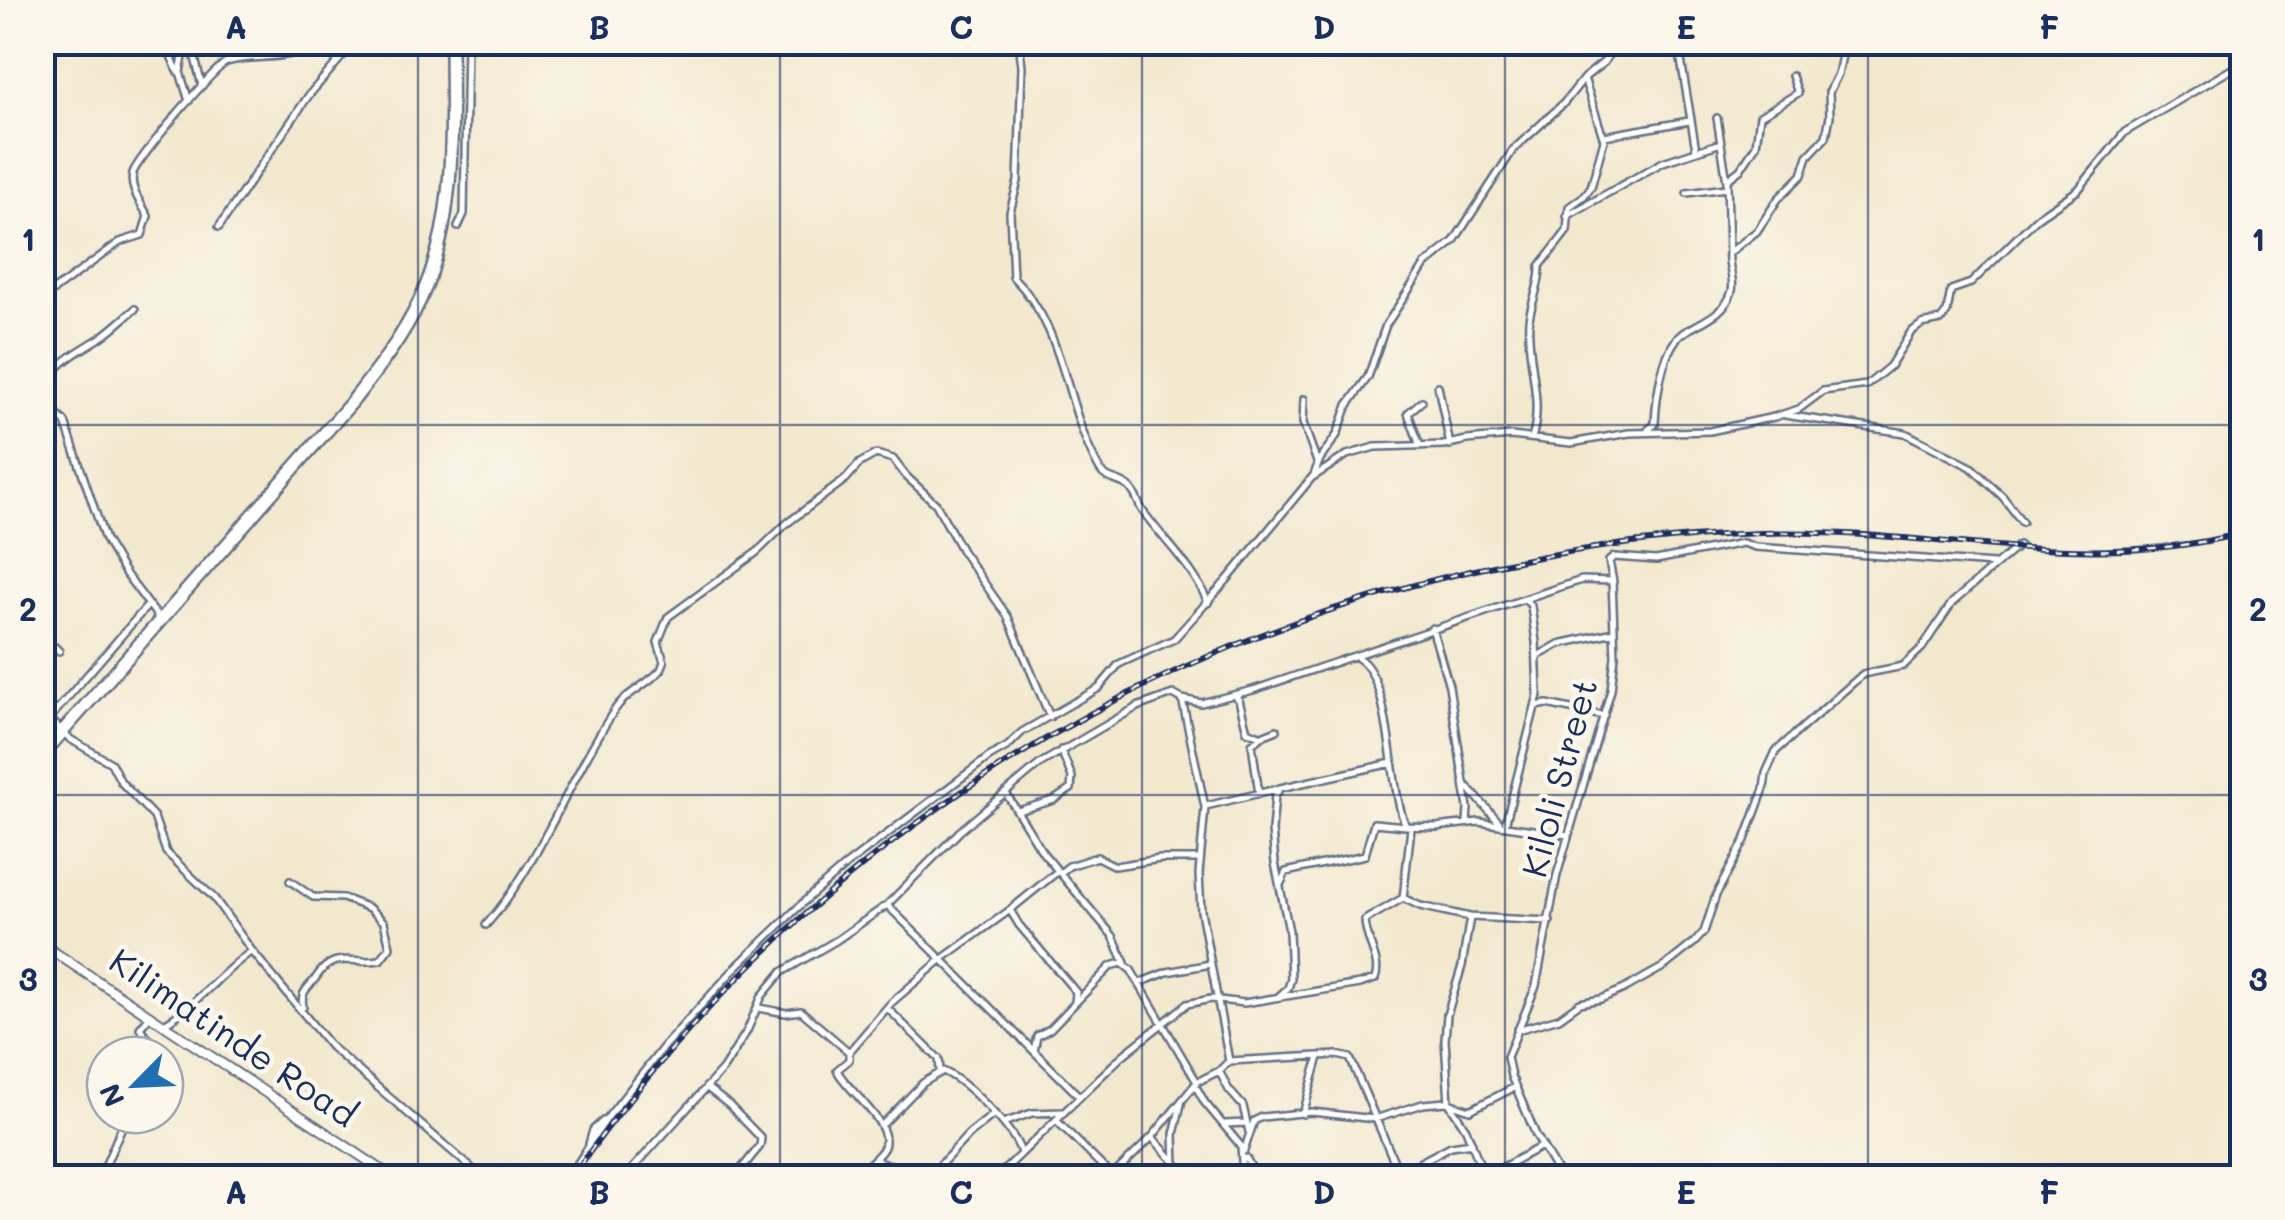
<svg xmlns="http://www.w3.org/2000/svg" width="2285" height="1220" font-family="Mali,sans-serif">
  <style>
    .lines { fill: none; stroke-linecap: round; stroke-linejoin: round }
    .minor-casing { stroke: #667085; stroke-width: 10 }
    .secondary-casing { stroke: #667085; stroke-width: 12 }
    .trunk-casing { stroke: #667085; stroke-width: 16 }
    .minor { stroke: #fff; stroke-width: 5 }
    .secondary { stroke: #fff; stroke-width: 8 }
    .trunk { stroke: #fff; stroke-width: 11 }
    .rail-casing { stroke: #1b2f5e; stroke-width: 6 }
    .rail { stroke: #fbf7ec; stroke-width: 2.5; stroke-dasharray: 8; stroke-linecap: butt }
    .grid { fill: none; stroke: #1b2f5e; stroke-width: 2.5; stroke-opacity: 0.55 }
    .labels { text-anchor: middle; stroke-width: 9; stroke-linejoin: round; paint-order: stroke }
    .street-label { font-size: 35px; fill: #1b2f5e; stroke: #fbf7ec }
    .neatline { fill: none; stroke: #1b2f5e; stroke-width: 4 }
    .grid-label { font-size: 32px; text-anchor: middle; font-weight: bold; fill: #1b2f5e }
  </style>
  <rect width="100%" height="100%" fill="#fbf7ec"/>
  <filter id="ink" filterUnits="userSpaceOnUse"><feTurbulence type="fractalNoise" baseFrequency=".01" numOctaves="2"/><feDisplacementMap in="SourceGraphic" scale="20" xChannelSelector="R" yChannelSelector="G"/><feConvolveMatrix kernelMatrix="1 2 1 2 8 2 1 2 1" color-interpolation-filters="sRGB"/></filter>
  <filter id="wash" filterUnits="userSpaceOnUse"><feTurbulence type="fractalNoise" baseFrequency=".0048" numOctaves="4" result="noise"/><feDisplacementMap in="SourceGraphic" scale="40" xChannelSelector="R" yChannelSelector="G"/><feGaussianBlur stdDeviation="2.25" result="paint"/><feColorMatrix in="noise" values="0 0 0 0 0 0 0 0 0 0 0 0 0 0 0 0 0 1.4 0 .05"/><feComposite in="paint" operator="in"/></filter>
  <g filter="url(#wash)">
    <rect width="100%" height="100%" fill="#f2e8ce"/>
  </g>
  <g filter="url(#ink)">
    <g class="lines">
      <defs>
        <path id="minor" d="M165,42L178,72
          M186,42L180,72L189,101
          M191,42L202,86
          M1019,42L1022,66L1018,181L1010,212L1013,277C1067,330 1064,407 1100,470C1107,482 1122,479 1131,489C1136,495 1138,503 1142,510C1163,540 1195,568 1208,603
          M1678,42L1696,150
          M1717,118L1727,182L1729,253
          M1604,136L1689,121
          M1727,180L1740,170L1756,145L1760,116L1798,93L1792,76
          M1687,193L1726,188
          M1567,216L1663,162L1721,143
          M219,227L309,95L346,52L373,42
          M458,227L464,214L467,42
          M42,299L120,242L142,235L148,216C141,203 129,189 133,173C136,161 216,65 227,62C255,53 292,63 314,42
          M44,323L56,369
          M1438,386L1450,445
          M42,389C55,364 74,354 97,340C110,332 123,319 135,309
          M42,392L52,410L65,422L105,540L125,573L161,621
          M1304,399L1303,423L1317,462
          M1785,415L1905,433L1971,467L2003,497L2022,522
          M1648,430L1655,424C1656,399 1662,344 1686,331C1703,321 1726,313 1732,291C1735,279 1727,265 1729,253L1757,231L1778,199L1802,175L1808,156L1826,137L1830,116L1829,92L1838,74L1845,42
          M1532,438C1544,399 1526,360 1529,320C1531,302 1541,284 1540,266L1567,231L1569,207L1584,196L1591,187L1604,140L1584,78
          M1420,446L1408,413L1422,401
          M1313,477L1347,455L1375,447L1444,445L1467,440L1511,436L1571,443L1629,433L1710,431L1774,417L1799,409L1823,391L1867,385L1890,366L1911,332L1922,324L1941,320L1947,312L1951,290L1971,283L2037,218L2078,190L2125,132L2242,63
          M1613,582L1609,561L1614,557L1656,560L1743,543L1755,547L1994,564
          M1432,628L1449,686L1468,808L1467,823
          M42,650L55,647L59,651
          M1538,656L1559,644L1614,632
          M1358,658C1393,678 1388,789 1406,826L1436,827L1479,822L1568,835
          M1235,696L1239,700L1247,731L1260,736
          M1182,699L1201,703L1253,690L1563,586L1582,580L1612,581L1615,656L1611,690L1557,875L1536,986L1507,1057L1511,1076L1536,1135L1561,1178
          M1536,706L1547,704L1604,716
          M42,711L70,739L111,763L121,782L154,817L166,852L214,898L252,951L331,1047L483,1178
          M50,718L148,605
          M1464,783L1499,822
          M1259,794L1252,744L1262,736L1277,730
          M1007,795L1043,853L1113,936L1125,963
          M1206,806L1277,789
          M1018,811L1054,800L1071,789L1072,777L1061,750
          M1505,825L1538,695L1536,642L1531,606L1526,600
          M1411,828L1403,898L1420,906L1470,917L1550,921
          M1060,873L1069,866L1097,857L1115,866L1160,859H1199
          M290,881L313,897L343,898L369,908L384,922L390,947L380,960C350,965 334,949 315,979C307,989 300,993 303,1007
          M1281,883L1286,872L1365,855L1374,823L1406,826
          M887,905L1079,1096
          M1010,910L1019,925L1076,992L1075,1003
          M1470,917L1462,966L1447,1015L1445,1040L1449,1103L1466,1129L1485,1178
          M486,925C541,863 568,780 614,711C624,694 647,685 661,670L664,662L658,642L668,617L757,552L786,524L846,479L860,463L876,454L893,459L906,476L936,504L962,551L1008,617L1050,717
          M1139,983L1167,972L1211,964
          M1278,997L1288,988L1291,979L1289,931L1275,863L1272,830L1275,796L1280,788L1392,763
          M759,1008L786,1013L801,1011L849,1052
          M887,1008L939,1059L940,1071
          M149,1017L140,1028L154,1046L153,1055
          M164,1024C198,1004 220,973 252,951
          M1517,1030L1559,1018L1580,1003L1601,999L1624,989L1665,966L1695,942L1704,932L1716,895L1745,840L1764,789L1766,773L1776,751L1863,674L1903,666L1922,648L1952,603L2019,545
          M1034,1051L1037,1036L1050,1029L1111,966L1122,963L1131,970L1197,1082
          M1229,1061L1337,1055L1350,1058L1401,1178
          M1219,1071L1229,1090L1243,1106L1249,1132
          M1195,1085L1205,1103L1241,1146L1243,1178
          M706,1087L729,1105L761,1138L760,1146L734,1178
          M1303,1114L1319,1057
          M1056,1120L1112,1176
          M1003,1123L1032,1113L1063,1112
          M1225,1124L1246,1123
          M881,1126L923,1083L943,1071C966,1081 1015,1130 1021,1153
          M1152,1137L1189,1178
          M589,1144L593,1130L603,1121
          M1244,1151L1254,1121L1262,1117L1312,1112L1375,1119L1423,1104L1446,1102L1470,1110L1515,1087
          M1246,1158L1257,1178
          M873,1160L930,1176
          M1175,1166L1174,1134L1182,1100
          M1400,1173L1451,1146L1472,1143
          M930,1176L969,1134L994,1114
          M1485,1177L1542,1146
          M100,1178L127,1115
          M568,1178L608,1117L665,1045L737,966L809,897L846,865L989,757L1008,746L1022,732L1099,688L1119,664L1174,639L1227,580L1314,475L1320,459L1337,435L1348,405L1368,377L1386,325L1425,265L1454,241L1513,150L1564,103L1584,78L1604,62L1617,42
          M624,1178L723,1069L747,1031L762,996L782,972L837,940L887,905L960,831L1041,763L1137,707L1173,694L1182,699L1205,807L1199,874L1201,911L1229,1061L1219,1071L1197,1082L1152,1137L1110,1178
          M867,1178V1166C873,1160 881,1154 884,1147C893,1122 845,1089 837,1070L849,1060V1052L891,1003L942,959L1010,910L1058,871
          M996,1178L1122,1056L1187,1004L1211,999L1244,1003L1360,984L1375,979C1382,960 1365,941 1365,920L1403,898
          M2153,1178L2158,1170L2242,1176"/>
        <path id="secondary" d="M42,944L394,1178"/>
        <path id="trunk" d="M42,755L352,402C377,370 403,337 420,300C458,219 451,129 451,42"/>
      </defs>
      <use href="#minor" class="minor-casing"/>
      <use href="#secondary" class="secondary-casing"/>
      <use href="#trunk" class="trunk-casing"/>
      <use href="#minor" class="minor"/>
      <use href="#secondary" class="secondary"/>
      <use href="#trunk" class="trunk"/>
      <defs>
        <path id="rail" d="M571,1178C848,783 1280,551 1761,533C1920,527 2086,575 2242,533"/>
      </defs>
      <use href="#rail" class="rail-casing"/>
      <use href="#rail" class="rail"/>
    </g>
  </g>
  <path class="grid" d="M418,42V1178M780,42V1178M1142,42V1178M1505,42V1178M1868,42V1178M42,425H2242M42,795H2242"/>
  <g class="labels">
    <g class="street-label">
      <text transform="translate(1560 778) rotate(-75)" y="12">Kiloli Street</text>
      <text transform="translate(233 1038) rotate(34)" y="12">Kilimatinde Road</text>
    </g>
  </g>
  <rect width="2285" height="1220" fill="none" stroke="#fbf7ec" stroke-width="110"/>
  <g transform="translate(135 1085) rotate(246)"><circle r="48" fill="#fbf7ec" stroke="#a1a7b3" stroke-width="2.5"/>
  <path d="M0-8L18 38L0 25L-18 38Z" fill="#1f6fb2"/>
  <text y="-15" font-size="28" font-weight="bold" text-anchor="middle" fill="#1b2f5e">N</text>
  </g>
  <rect x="55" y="55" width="2175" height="1110" class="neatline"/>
  <g class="grid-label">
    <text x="236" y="39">A</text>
    <text x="599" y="39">B</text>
    <text x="961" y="39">C</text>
    <text x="1324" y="39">D</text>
    <text x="1686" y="39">E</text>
    <text x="2049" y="39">F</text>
    <text x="28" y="251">1</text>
    <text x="2258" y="251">1</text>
    <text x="28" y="621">2</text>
    <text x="2258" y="621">2</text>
    <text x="28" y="991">3</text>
    <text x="2258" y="991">3</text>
    <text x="236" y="1204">A</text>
    <text x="599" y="1204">B</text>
    <text x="961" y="1204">C</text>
    <text x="1324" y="1204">D</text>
    <text x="1686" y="1204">E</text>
    <text x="2049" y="1204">F</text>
  </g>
</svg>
